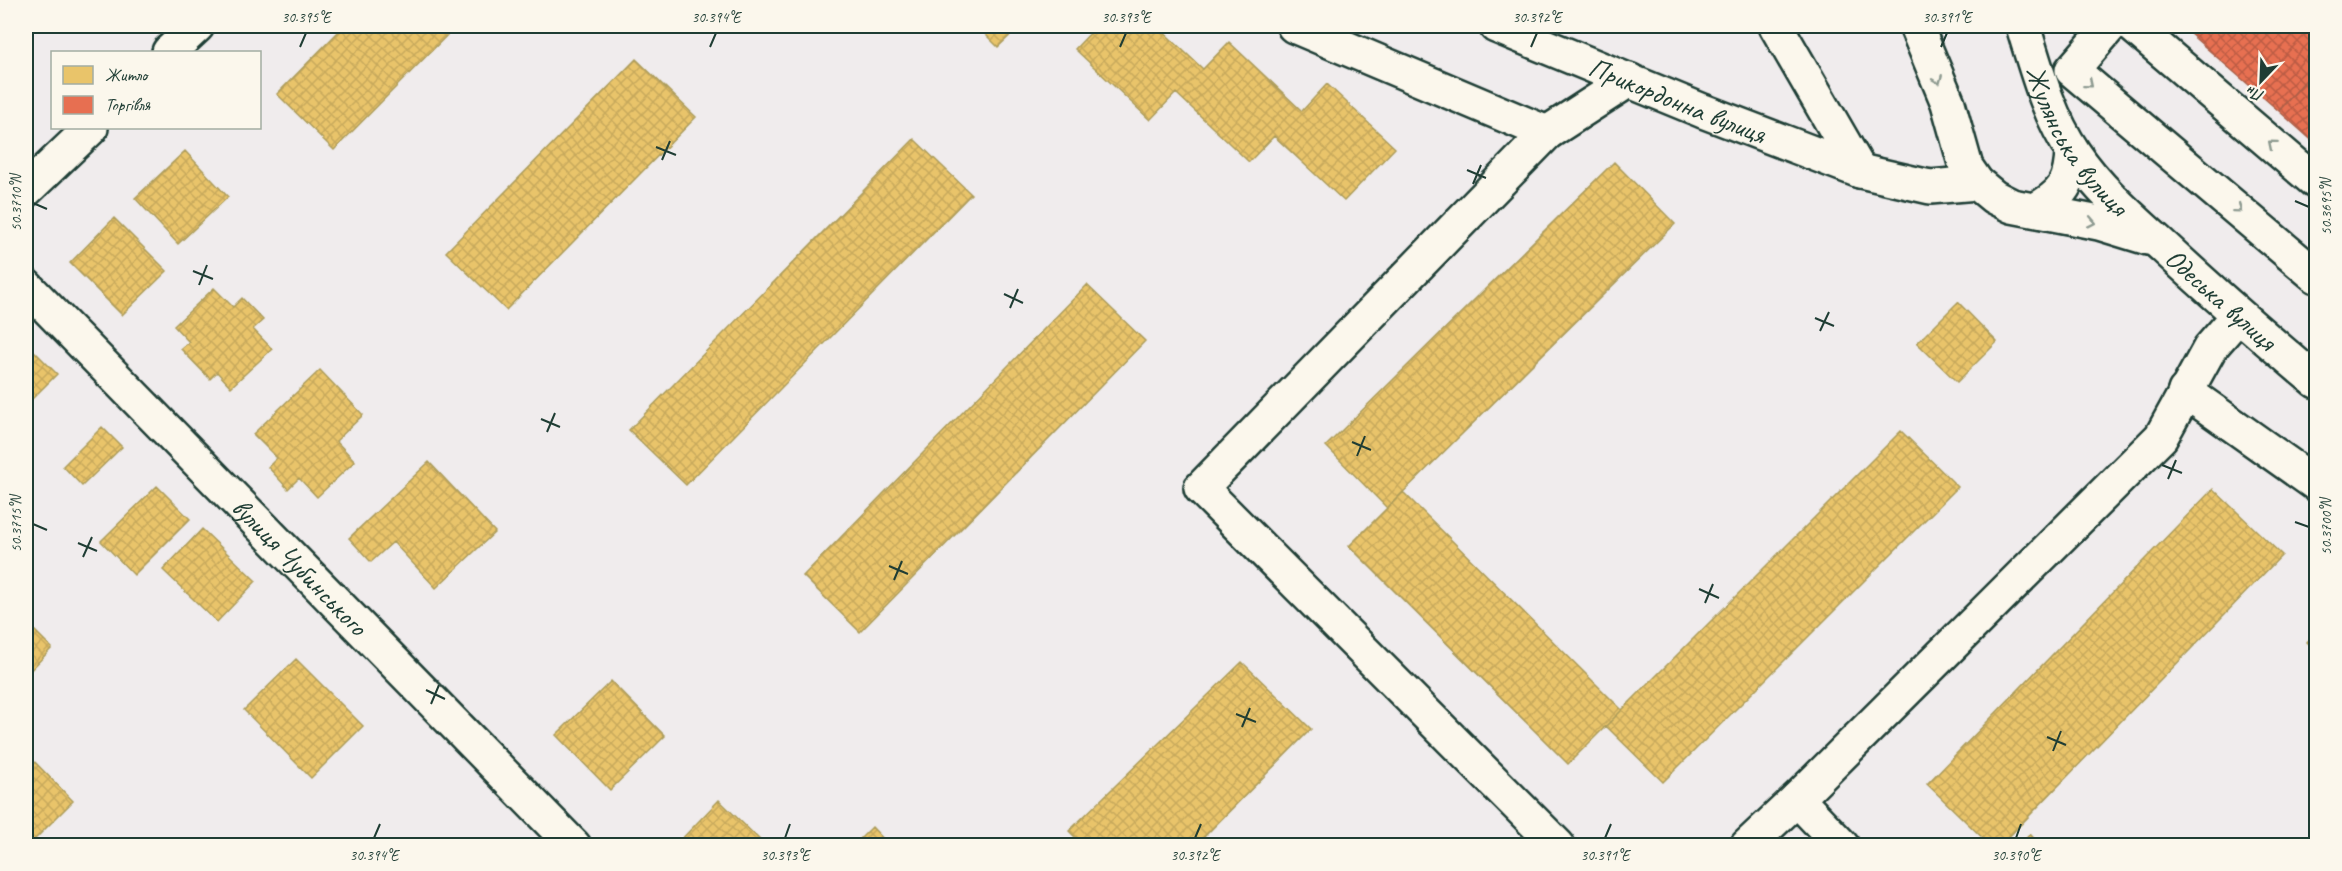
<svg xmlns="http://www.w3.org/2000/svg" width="2342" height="871" font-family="Caveat,sans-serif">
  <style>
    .homes { fill: url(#homes-cross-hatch); stroke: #ac9c5a; stroke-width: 1.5 }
    .shops { fill: url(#shops-cross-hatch); stroke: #ab6048; stroke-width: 1.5 }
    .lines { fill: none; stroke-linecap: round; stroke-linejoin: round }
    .minor-casing { stroke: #1f3d34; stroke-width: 38 }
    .minor { stroke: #fbf7ec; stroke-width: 33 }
    .oneway { stroke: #8d9a90 }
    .ticks { fill: none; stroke: #1f3d34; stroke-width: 2 }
    .labels { text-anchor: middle; stroke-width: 6; stroke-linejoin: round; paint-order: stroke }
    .street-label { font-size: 28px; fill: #1f3d34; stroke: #fbf7ec }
    .neatline { fill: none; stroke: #1f3d34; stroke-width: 2 }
    .ticks-label { font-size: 15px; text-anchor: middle; fill: #1f3d34 }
  </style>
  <defs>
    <pattern id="homes-cross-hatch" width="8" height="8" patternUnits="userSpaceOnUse" patternTransform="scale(1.5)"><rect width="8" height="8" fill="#e9c46a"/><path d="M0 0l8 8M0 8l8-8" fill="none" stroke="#c7a95c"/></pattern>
    <pattern id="shops-cross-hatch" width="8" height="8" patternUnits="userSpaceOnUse" patternTransform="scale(1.5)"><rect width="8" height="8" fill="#e76f51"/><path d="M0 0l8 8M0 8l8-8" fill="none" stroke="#bb5c44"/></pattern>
  </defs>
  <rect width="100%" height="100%" fill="#f0eced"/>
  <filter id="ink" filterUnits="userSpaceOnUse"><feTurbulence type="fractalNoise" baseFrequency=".0167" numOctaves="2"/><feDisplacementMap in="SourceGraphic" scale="12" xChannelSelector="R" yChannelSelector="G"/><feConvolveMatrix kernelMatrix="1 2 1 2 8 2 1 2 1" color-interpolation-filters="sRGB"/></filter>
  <g filter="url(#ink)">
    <path class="homes" d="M344,26H456L334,150L277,94Z
      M977,26H1020L998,47Z
      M1097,26H1157L1203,69L1229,42L1302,111L1327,84L1395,148L1344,201L1274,136L1249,162L1176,93L1150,120L1075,49Z
      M636,59L696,117L506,310L446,252Z
      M914,139L971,194L686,485L629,430Z
      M185,151L228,197L178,244L135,198Z
      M1614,162L1675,224L1387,508L1326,446Z
      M114,218L167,271L122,315L70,263Z
      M1087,285L1145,341L860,632L803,576Z
      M214,288L233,307L242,298L263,320L253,329L272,349L231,387L217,372L210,379L181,349L189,342L174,326Z
      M1958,302L1997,342L1957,382L1917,343Z
      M26,343L57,374L26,405Z
      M320,370L363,415L336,441L355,461L317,497L299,478L288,489L268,467L277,458L253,434Z
      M102,427L122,447L82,486L63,466Z
      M1901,431L1958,487L1663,782L1606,726Z
      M429,462L495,532L436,588L393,542L371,562L349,538Z
      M157,486L190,519L134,575L101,541Z
      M2213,489L2282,555L2000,846H1991L1927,784Z
      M1403,492L1622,710L1568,764L1349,546Z
      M202,529L256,581L217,622L163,570Z
      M26,622L52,648L26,675Z
      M2316,632V651L2307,642Z
      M296,659L363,726L311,778L244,710Z
      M1242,662L1311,729L1195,846H1084L1069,831Z
      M611,681L665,736L610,790L556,735Z
      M26,753L73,801L29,845L26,841Z
      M719,800L766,846H675Z
      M872,827L890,846H853Z
      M2030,834L2041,846H2019Z"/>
    <path class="shops" d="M2181,26H2316V68L2279,111Z
      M2316,68V144L2279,111Z"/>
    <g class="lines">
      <defs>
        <g id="minor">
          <path d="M1294,26L1547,133"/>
          <path id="s1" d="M1496,26L1703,111L1860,171L1776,26"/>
          <path d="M1916,26L1948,103L1966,167L1977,183L1994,197L2012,206L2099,223L2148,238"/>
          <path id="s2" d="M2023,26C2036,68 2048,115 2074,153C2098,189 2133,219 2165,248C2214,294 2265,338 2316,381"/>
          <path d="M2110,26L2072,70L2316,276"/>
          <path d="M2133,26L2316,182"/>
          <path d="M169,52L197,26"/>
          <path d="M1860,171L1930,187L1977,183"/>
          <path d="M26,190L91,128"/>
          <path d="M2035,210C2063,195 2071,183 2072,151"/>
          <path id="s3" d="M26,286L574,846"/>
          <path d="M2185,391L2316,484"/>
          <path d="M1558,846L1201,488L1547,133L1629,80"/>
          <path d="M1747,846L1797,799"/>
          <path d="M1842,846L1797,799L2161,437L2210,348L2238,316"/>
        </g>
      </defs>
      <use href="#minor" class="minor-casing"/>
      <use href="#minor" class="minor"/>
    </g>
    <defs><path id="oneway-chevron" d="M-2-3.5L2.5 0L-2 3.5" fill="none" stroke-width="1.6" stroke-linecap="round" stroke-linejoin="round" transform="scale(1.5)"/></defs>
    <g class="oneway">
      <use href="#oneway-chevron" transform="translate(1938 80) rotate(68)"/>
      <use href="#oneway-chevron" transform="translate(2089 84) rotate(40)"/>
      <use href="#oneway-chevron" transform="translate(2272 144) rotate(-140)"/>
      <use href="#oneway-chevron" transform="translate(2238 209) rotate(40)"/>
      <use href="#oneway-chevron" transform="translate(2092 222) rotate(11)"/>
    </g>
  </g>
  <path class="ticks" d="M300,47L306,33M710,47L716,33M1120,47L1126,33M1531,47L1537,33M1941,47L1947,33M656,147L676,155M662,160L670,141M1467,170L1486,178M1473,184L1481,165M2295,201L2309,207M33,203L47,209M193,271L213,279M199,285L207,265M1004,294L1023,303M1010,308L1018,289M1815,318L1834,326M1820,331L1829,312M541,419L560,427M547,432L555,413M1352,442L1371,450M1357,456L1365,436M2162,465L2182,473M2168,479L2176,460M2295,522L2309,527M33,524L47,530M78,543L97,551M83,557L92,537M889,566L908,574M894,580L902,561M1699,589L1719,598M1705,603L1713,584M426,690L445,699M431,704L439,685M1236,714L1256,722M1242,727L1250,708M2047,737L2066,745M2053,751L2061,731M374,838L380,824M785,838L790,824M1195,838L1201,824M1605,838L1611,824M2016,838L2021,824"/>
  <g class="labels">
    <g class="street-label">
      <text dy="10" stroke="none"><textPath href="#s1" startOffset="196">Прикордонна вулиця</textPath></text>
      <text dy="10" stroke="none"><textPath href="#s2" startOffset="128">Жулянська вулиця</textPath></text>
      <text dy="10" stroke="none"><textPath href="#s2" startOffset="345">Одеська вулиця</textPath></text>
      <text dy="10" stroke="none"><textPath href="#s3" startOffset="392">вулиця Чубинського</textPath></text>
    </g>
  </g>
  <rect width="2342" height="871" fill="none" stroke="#fbf7ec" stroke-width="66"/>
  <rect x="51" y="51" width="210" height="78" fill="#fbf7ec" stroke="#a3ada2" stroke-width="1.5"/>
  <rect x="63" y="66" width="30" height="18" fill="#e9c46a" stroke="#a3ada2" stroke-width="1.5"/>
  <text x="105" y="81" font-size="18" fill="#1f3d34">Житло</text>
  <rect x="63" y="96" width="30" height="18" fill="#e76f51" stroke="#a3ada2" stroke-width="1.5"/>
  <text x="105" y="111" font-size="18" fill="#1f3d34">Торгівля</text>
  <g transform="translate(2261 81) rotate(203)" stroke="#fbf7ec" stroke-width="4.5" paint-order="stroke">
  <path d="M0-4.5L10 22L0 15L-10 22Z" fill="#1f3d34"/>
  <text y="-9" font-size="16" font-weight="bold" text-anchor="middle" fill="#1f3d34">Пн</text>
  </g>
  <rect x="33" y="33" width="2276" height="805" class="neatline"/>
  <g class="ticks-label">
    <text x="306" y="22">30.395°E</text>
    <text x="716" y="22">30.394°E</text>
    <text x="1126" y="22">30.393°E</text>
    <text x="1537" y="22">30.392°E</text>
    <text x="1947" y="22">30.391°E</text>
    <text transform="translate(16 203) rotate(-90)" y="5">50.3710°N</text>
    <text transform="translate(2326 207) rotate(-90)" y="5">50.3695°N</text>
    <text transform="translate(16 524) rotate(-90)" y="5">50.3715°N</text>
    <text transform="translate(2326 527) rotate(-90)" y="5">50.3700°N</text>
    <text x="374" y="860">30.394°E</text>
    <text x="785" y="860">30.393°E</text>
    <text x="1195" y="860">30.392°E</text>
    <text x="1605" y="860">30.391°E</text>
    <text x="2016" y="860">30.390°E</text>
  </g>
</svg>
